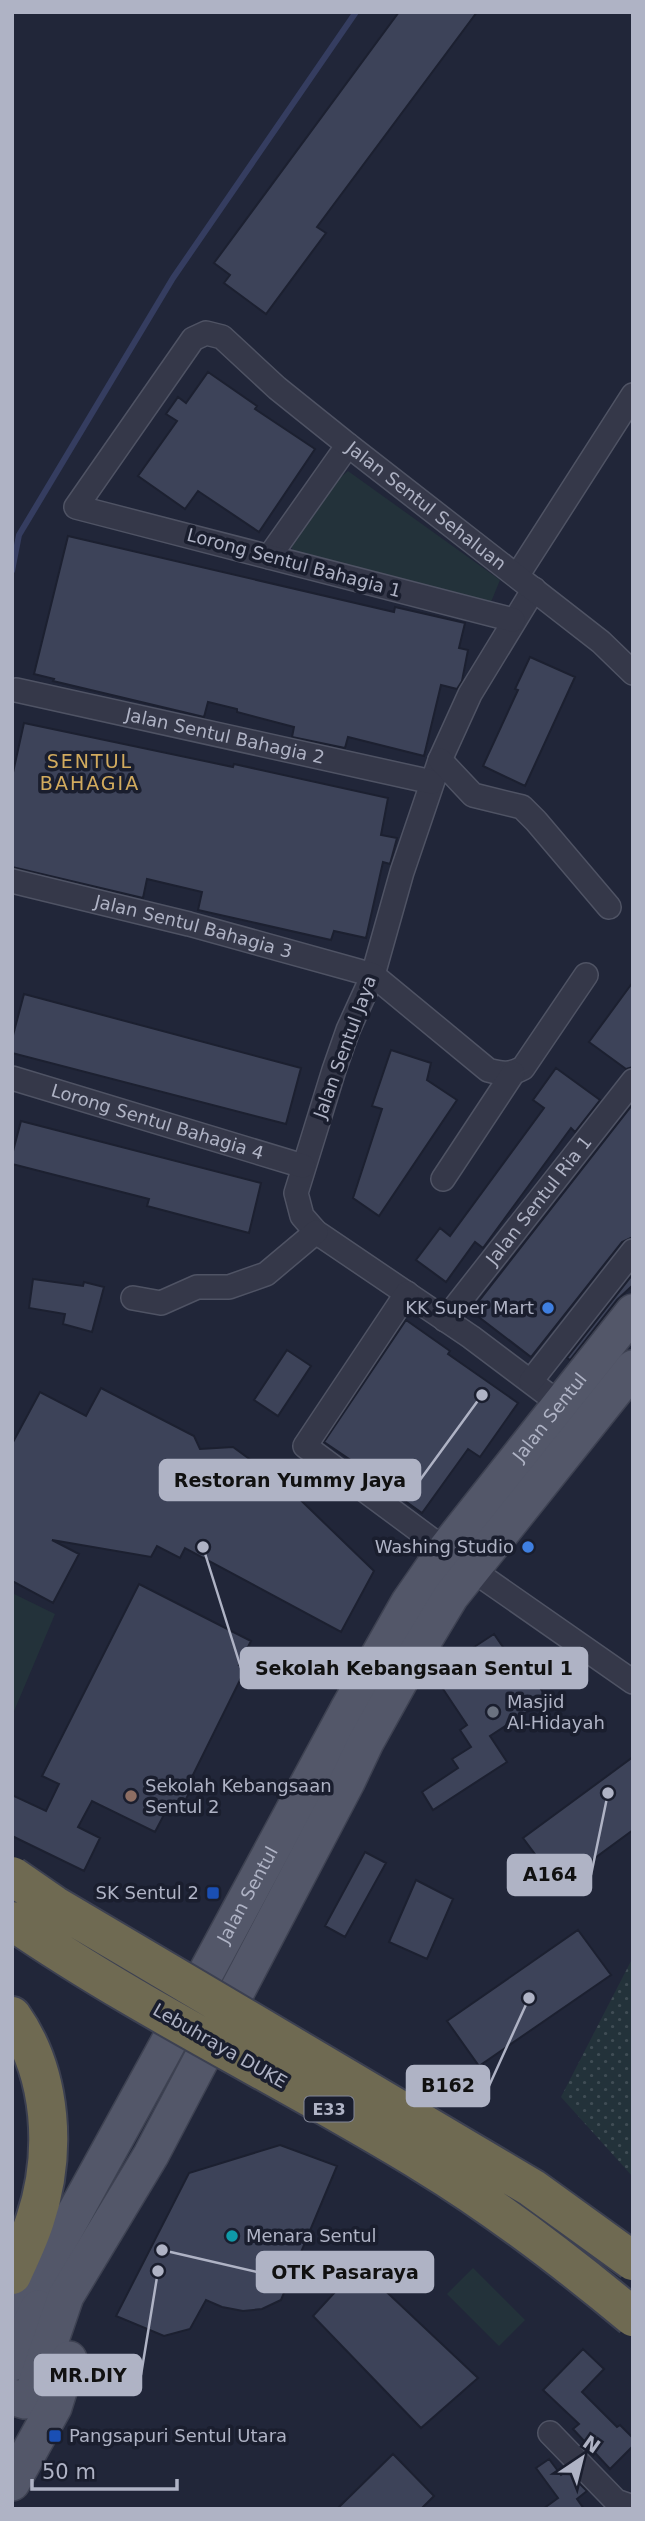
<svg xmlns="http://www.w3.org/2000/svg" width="645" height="2521" font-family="'DejaVu Sans',sans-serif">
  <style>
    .green { fill: #23323a }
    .park { fill: url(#park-dots) }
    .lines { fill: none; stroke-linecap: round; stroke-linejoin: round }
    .stream { stroke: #353d60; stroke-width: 6 }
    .building { fill: #3d4359; stroke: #1c2030; stroke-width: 2 }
    .street-casing { stroke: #4f5364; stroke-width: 26 }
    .primary-casing { stroke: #3e4252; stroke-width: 38 }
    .highway-casing { stroke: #3c4051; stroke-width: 42 }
    .street { stroke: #353849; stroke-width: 23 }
    .primary { stroke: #535769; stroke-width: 35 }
    .highway { stroke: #6f6a52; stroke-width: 38 }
    .highway-bridge-casing { stroke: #3c4051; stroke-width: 42; stroke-linecap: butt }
    .highway-bridge { stroke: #6f6a52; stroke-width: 38 }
    .shop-dot { fill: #3f7fe0; stroke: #1a1e2e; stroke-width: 2.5 }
    .worship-dot { fill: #6b7280; stroke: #1a1e2e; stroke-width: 2.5 }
    .education-dot { fill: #8d6e63; stroke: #1a1e2e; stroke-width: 2.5 }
    .transit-dot { fill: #1a4fb4; stroke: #1a1e2e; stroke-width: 2.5 }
    .culture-dot { fill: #0f9aa8; stroke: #1a1e2e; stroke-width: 2.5 }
    .labels { text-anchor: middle; stroke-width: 7; stroke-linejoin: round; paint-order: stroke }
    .shield { fill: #1a1e2e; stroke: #828698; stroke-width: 2 }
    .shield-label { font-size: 16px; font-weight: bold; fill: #afb3c5 }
    .street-label { font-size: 18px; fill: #afb3c5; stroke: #1a1e2e }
    .poi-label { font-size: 18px; fill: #afb3c5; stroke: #1a1e2e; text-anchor: start }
    .neighbourhood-label { font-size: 19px; letter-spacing: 2px; fill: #d2ab5e; stroke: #1a1e2e }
    .leader { fill: none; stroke: #afb3c5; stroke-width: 2.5 }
    .callout-dot { fill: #afb3c5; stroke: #1a1e2e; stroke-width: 2.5 }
    .callout { fill: #afb3c5; stroke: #afb3c5; stroke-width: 2.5 }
    .callout-label { font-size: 19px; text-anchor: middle; font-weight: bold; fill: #111 }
  </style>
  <defs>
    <pattern id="park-dots" width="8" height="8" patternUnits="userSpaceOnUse" patternTransform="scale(1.75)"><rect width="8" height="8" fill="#23323a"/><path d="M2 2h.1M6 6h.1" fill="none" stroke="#404d55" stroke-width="1.8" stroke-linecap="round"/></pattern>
  </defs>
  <rect width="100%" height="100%" fill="#212639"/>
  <path class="green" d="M348,471L500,580L491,602L295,553L288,542L325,491Z
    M12,1593L55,1614L12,1716Z
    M473,2268L525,2320L499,2346L447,2294Z"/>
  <path class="park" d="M631,1961L633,1963V2177L561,2097Z"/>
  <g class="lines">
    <path class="stream" d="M12,571L19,535L173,278L356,12"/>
  </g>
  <path class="building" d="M399,12H477L317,227L326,233L266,314L224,283L230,275L214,263Z
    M208,372L257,406L255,409L315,449L259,532L198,491L185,509L138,476L177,421L166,414L178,397L186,403Z
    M68,536L394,612L395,607L465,623L459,648L468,650L462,681L457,689L441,685L424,756L348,737L345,748L292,737L294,727L237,712V709L208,702L204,717L53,681L54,679L34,674Z
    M530,657L575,677L525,786L483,766L518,690L515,689Z
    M24,723L233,767L234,764L388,798L381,835L397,838L390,864L383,862L366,938L334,931L331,940L198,910L202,892L147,879L143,898L12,867V777Z
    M633,982V1067L626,1069L589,1042Z
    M24,994L301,1068L286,1124L12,1053V1039Z
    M391,1050L431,1063L427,1080L457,1100L379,1216L353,1198L382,1109L372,1106Z
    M556,1068L600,1100L575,1132L571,1128L483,1248L475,1242L446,1282L416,1260L440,1228L450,1236L544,1108L533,1100Z
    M633,1104V1237L622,1242L531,1357L471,1311Z
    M21,1121L261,1183L249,1233L147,1206L149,1199L12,1164V1155Z
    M633,1274V1285L617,1300L570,1360L567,1358Z
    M33,1279L83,1286L84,1282L104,1287L92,1332L63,1324L65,1314L29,1308Z
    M406,1320L450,1351L448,1354L518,1403L480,1457L468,1449L422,1513L387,1488L389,1486L324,1442Z
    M287,1350L311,1366L278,1416L254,1400Z
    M101,1388L194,1436L200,1449L233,1447L284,1484L374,1571L341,1632L185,1548L180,1558L157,1546L151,1557L52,1540L79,1554L53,1603L12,1581V1444L40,1392L86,1416Z
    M139,1584L251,1641L239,1665L246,1668L186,1789L190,1791L180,1811L169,1805L155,1832L92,1801L78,1827L100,1838L84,1871L12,1836V1795L46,1811L59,1784L42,1776Z
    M494,1634L529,1685L536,1681L547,1699L490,1736L507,1762L433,1810L422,1792L458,1768L452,1759L471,1747L460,1730L467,1725L433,1674Z
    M633,1757V1830L558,1885L523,1838Z
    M365,1852L386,1863L345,1937L325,1926Z
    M416,1880L453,1899L427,1959L389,1942Z
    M578,1930L611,1975L479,2066L447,2021Z
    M280,2145L337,2166L281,2300L262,2309L243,2311L222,2307L206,2300L190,2329L164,2336L116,2316L189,2173Z
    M359,2266L478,2378L421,2428L313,2316Z
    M583,2349L604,2369L582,2392L617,2427L620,2425L633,2438V2446L610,2469L573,2429L579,2424L543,2390Z
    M393,2454L434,2496L421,2509H337Z
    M549,2459L561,2475L567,2471L587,2491L577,2499L584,2509H543L558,2498L536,2468Z"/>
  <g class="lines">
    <defs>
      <g id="street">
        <path d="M269,557L348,445"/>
        <path d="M517,576L633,395"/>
        <path d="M534,589L470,694L440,760L402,872L373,975L348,1030L334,1070L296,1193L302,1216L316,1232L471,1337L560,1404"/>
        <path id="s1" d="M513,620L76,507L193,339L206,333L222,337L277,388L348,445L601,642L633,673"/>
        <path id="s2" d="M16,690L432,782"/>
        <path d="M440,760L473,795L522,807L536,821L609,907"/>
        <path id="s3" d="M12,881L189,924L373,975L488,1070C502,1074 510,1075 523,1068L586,975"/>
        <path id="s4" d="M12,1078L303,1166"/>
        <path d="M443,1179L513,1073"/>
        <path d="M407,1293L305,1446L471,1569L633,1682"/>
        <path d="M133,1298L161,1303L197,1287H229L266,1274L316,1232"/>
        <path id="s5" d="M445,1320L633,1081"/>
        <path d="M531,1381L633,1251"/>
        <path d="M550,2433L616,2501L633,2507"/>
      </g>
      <g id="primary">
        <path id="s6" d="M12,2327L161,2056L347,1711L409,1602L445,1550L633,1312"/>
        <path d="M12,2363L38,2308"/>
        <path d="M12,2397L25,2401L32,2395L66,2296L151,2155L347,1782L366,1742L405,1672L451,1596L633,1368"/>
        <path d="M12,2483L54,2407L69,2359"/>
      </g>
      <path id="highway" d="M12,2016C53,2074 57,2154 35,2220C29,2239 20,2257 12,2275"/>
    </defs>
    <use href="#street" class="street-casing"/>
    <use href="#primary" class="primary-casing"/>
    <use href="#highway" class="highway-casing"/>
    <use href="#street" class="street"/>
    <use href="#primary" class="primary"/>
    <use href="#highway" class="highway"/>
    <defs>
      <path id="highway-bridge" d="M12,1876L54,1905L532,2188L633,2261
        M12,1921C143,2011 288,2080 423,2163C497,2208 567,2262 633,2317"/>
    </defs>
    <use href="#highway-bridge" class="highway-bridge-casing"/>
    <use href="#highway-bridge" class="highway-bridge"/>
  </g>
  <g class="shop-dot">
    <circle cx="548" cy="1308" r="7"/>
    <circle cx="528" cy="1547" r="7"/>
  </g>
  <circle class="worship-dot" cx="493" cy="1712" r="7"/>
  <circle class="education-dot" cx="131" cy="1796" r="7"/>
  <g class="transit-dot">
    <rect x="206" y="1886" width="14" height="14" rx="3.5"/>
    <rect x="48" y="2429" width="14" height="14" rx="3.5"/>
  </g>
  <circle class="culture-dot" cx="232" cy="2236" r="7"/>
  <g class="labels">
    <rect class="shield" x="304.5" y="2096.5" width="49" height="25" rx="5"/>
    <g class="shield-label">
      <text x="329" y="2115">E33</text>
    </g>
    <g class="street-label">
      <text dy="6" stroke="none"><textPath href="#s1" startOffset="952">Jalan Sentul Sehaluan</textPath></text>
      <text transform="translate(294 563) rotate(15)" y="6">Lorong Sentul Bahagia 1</text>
      <text dy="6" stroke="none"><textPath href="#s2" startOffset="214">Jalan Sentul Bahagia 2</textPath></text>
      <text dy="6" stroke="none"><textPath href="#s3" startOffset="187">Jalan Sentul Bahagia 3</textPath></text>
      <text transform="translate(345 1047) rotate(-70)" y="6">Jalan Sentul Jaya</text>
      <text dy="6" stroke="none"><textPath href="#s4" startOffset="152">Lorong Sentul Bahagia 4</textPath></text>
      <text dy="6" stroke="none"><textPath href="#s5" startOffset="152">Jalan Sentul Ria 1</textPath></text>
      <text dy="6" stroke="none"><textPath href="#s6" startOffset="1059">Jalan Sentul</textPath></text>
      <text dy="6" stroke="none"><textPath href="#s6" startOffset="492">Jalan Sentul</textPath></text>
      <text transform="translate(220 2046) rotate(30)" y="6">Lebuhraya DUKE</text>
    </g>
    <g class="poi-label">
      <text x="534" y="1314" text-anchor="end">KK Super Mart</text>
      <text x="514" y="1553" text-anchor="end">Washing Studio</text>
      <text x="507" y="1708">Masjid<tspan x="507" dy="21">Al-Hidayah</tspan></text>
      <text x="145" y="1792">Sekolah Kebangsaan<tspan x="145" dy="21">Sentul 2</tspan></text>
      <text x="199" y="1899" text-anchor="end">SK Sentul 2</text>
      <text x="246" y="2242">Menara Sentul</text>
      <text x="69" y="2442">Pangsapuri Sentul Utara</text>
    </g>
    <g class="neighbourhood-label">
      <text x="90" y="768">SENTUL<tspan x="90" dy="22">BAHAGIA</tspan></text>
    </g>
  </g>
  <path class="leader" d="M482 1395L420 1480M203 1547L241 1668M608 1793L591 1875M529 1998L489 2086M162 2250L257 2272M158 2271L141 2375"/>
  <g class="callout-dot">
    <circle cx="482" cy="1395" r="7"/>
    <circle cx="203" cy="1547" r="7"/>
    <circle cx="608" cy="1793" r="7"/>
    <circle cx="529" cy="1998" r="7"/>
    <circle cx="162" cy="2250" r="7"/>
    <circle cx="158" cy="2271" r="7"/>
  </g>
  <g class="callout">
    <rect x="160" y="1460" width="260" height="40" rx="7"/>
    <rect x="241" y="1648" width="346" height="40" rx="7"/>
    <rect x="508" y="1855" width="83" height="40" rx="7"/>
    <rect x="407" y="2066" width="82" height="40" rx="7"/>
    <rect x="257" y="2252" width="176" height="40" rx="7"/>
    <rect x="35" y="2355" width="106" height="40" rx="7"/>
  </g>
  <g class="callout-label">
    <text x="290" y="1487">Restoran Yummy Jaya</text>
    <text x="414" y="1675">Sekolah Kebangsaan Sentul 1</text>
    <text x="550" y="1881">A164</text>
    <text x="448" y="2092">B162</text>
    <text x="345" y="2279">OTK Pasaraya</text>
    <text x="88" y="2382">MR.DIY</text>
  </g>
  <rect width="645" height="2521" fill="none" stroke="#afb3c5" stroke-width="28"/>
  <g transform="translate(582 2458) rotate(35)" stroke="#1a1e2e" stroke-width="5" paint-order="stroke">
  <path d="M0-5L12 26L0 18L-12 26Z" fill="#afb3c5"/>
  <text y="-10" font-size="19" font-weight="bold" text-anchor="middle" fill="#afb3c5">N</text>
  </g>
  <path d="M32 2479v10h145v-10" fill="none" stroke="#afb3c5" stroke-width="3.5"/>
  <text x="42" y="2479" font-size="21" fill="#afb3c5" stroke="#1a1e2e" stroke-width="5" paint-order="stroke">50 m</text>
</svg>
